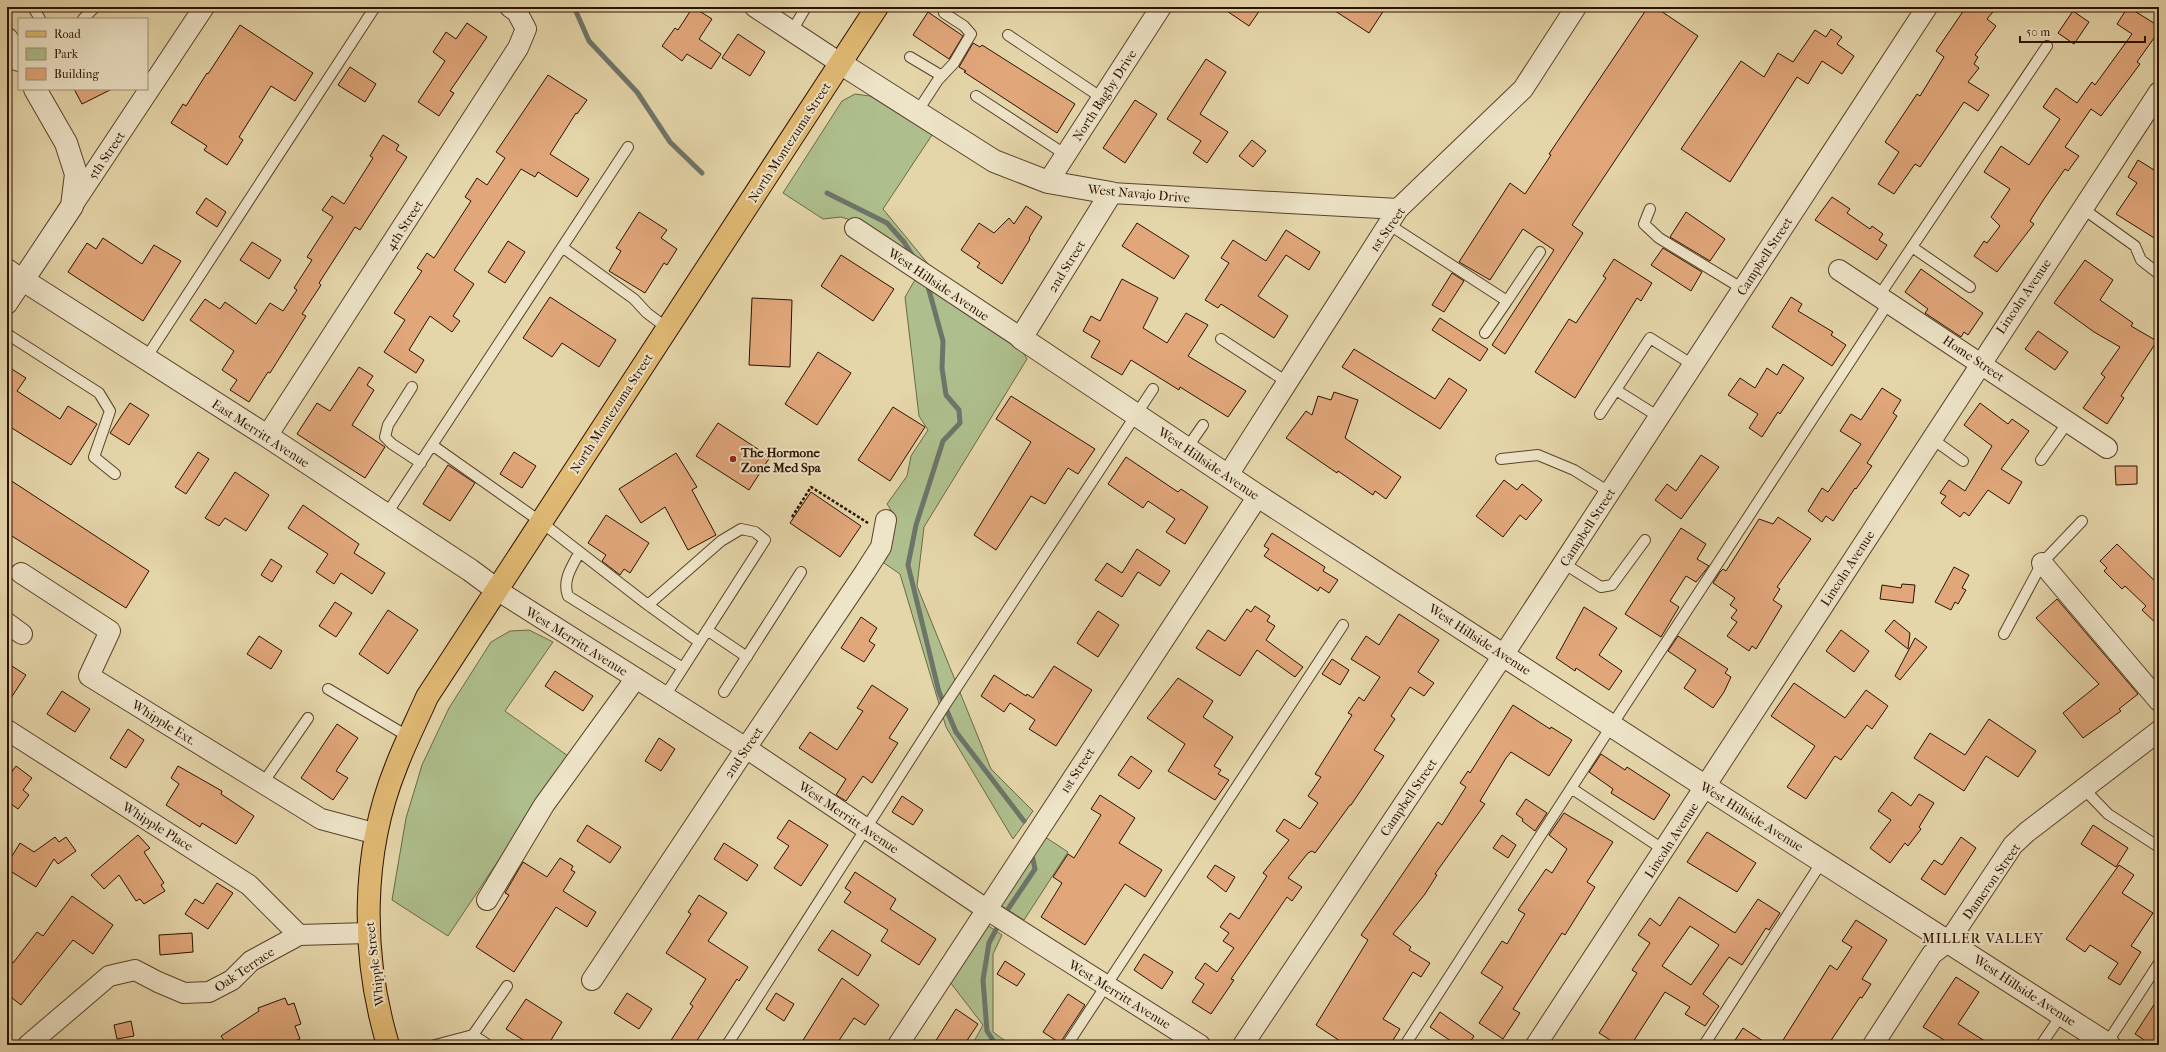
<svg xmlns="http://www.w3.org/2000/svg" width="2166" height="1052" font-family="'IM FELL French Canon',serif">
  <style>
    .green { fill: #aebf8d; stroke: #6d6846 }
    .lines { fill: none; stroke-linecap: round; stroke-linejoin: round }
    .stream { stroke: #6d756a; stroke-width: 5 }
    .building { fill: #e1a77b; stroke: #2c1100; fill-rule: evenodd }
    .service-casing { stroke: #5a422a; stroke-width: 12 }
    .minor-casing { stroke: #5a422a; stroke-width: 22 }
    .tertiary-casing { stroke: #5a422a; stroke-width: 24 }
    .primary-casing { stroke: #2c1100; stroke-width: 24 }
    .path { stroke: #2c1100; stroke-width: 2.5; stroke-dasharray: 3 2; stroke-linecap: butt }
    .service { stroke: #eee4c8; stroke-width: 10 }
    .minor { stroke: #eee4c8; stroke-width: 20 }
    .tertiary { stroke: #eee4c8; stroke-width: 22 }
    .primary { stroke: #e2bb75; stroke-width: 22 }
    .poi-dot { fill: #8f2418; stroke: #eee4c8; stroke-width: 1.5 }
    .labels { text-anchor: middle; stroke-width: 4; stroke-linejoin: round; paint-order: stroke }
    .street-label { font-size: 13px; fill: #2c1100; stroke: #eee4c8 }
    .poi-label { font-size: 13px; font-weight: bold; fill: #2c1100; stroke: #eee4c8; text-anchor: start }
    .neighbourhood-label { font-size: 14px; letter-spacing: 1px; fill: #2c1100; stroke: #eee4c8 }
  </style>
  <rect width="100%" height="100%" fill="#e5d6aa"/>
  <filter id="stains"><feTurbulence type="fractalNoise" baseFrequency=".005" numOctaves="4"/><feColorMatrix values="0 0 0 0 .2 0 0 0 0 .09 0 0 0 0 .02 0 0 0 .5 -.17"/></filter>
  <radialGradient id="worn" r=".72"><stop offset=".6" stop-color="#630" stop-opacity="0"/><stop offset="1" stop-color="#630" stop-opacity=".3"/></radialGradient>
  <path class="green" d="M855,94L870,96L932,135L883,209L934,271L860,223L841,217L823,219L783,193L842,101Z
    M916,278L1016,341L1027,359L924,527L917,586L991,769L1033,811L1013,839L946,727L900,574L881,561C887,543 901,521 887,504L907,476L911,456L928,430L919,416L905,297Z
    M529,630L553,642L505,711L568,756L448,936L392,900L406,818L422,765L449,708L491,642L510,631Z
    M1042,835L1068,852L1024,920L997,903Z
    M984,923L1002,935L993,954V1032L1011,1045H972L983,1025L950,982Z"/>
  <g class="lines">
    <path class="stream" d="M574,7L589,41L637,92L670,142L702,173
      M827,193L887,223L904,242L914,258
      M927,283L943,341L942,368L946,395L959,410L960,423L943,441L916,525L908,565L939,692L956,732L1024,821
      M1004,915L1035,869L1032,855
      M996,1045L987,1031L983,980L989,943L1000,922"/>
  </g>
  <path class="building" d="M693,7L712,19L699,39L721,54L711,69L687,54L682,61L662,46L675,28L678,30Z
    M1221,7H1262L1249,26Z
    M1329,7H1386L1369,33Z
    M1648,7H1655L1698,36L1572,225L1583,233L1505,354L1492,345L1554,250L1523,229L1490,280L1459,262L1510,183L1525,194L1551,155L1549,154Z
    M1966,7H1997L1987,19L1996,26L1975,55L1978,57L1974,64L1979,68L1968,82L1989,95L1978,111L1964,102L1920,167L1915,164L1894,194L1878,184L1899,152L1885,142L1917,94L1920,96L1944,57L1936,51Z
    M2128,7L2157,25L2155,28L2159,31L2137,62L2140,64L2101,116L2091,109L2065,147L2079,156L2068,171L2065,169L2044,199L2030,221L2034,224L1997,272L1974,256L1984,241L1987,243L2000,226L1991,217L2010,189L1984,172L2001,146L2029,165L2060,119L2043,107L2056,88L2077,103L2092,82L2095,85L2132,34L2117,24Z
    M2073,11L2089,22L2074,44L2058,33Z
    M928,12L963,36L949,59L913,35Z
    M467,23L487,37L450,91L454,93L439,116L418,102L445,61L433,52L446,32L456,39Z
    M240,25L313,73L295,101L271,86L239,137L243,140L227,165L204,150L207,146L171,123L183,104L186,106L207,73L208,74Z
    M1831,29L1842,37L1837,44L1854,56L1842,74L1822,61L1808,84L1797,77L1730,182L1681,149L1741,61L1764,77L1778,53L1793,62L1815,30L1826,37Z
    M738,34L765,52L750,76L722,58Z
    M973,43L980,47L982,45L1075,104L1057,133L964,72L966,71L959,67Z
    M1206,59L1226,72L1200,114L1228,132L1207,163L1193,153L1201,141L1167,119Z
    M350,67L376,84L365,102L338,85Z
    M548,75L587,100L577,114L576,113L550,154L589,179L577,197L538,172L535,177L521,169L454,270L474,284L453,316L460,321L452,332L430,316L409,350L424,360L416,373L384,352L405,320L394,313L422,271L417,268L427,253L434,258L471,201L465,197L477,178L487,185L505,158L496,152Z
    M74,89H112L82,104Z
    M1135,100L1157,114L1125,163L1103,148Z
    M383,135L399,145L396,150L407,157L360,230L355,227L319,283L321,285L302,314L306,316L270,373L268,372L249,402L230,390L237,380L222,370L234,351L190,320L205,299L220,309L225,302L256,324L270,303L283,311L297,290L294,288L312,260L307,257L333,217L322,210L332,196L344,204L373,158L370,156Z
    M1252,140L1266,151L1253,167L1239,156Z
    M2138,160L2159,173V241L2116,214L2137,183L2128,177Z
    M1832,197L1850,209L1847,213L1870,229L1872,226L1883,234L1879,240L1887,245L1877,260L1815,220Z
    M206,198L226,212L217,227L196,213Z
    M1026,206L1042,217L1029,238L1030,239L1002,284L977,267L980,263L961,250L979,223L994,233L1009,218L1014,224Z
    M639,212L667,230L661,238L677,249L667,265L664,263L645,293L609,271L621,251L616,248Z
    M1686,212L1725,239L1710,261L1670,237Z
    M1137,223L1189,256L1174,279L1122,246Z
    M1286,230L1320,252L1309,270L1286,255L1258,296L1288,316L1274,338L1221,304L1218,308L1205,300L1229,263L1221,258L1233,240L1266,261Z
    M103,238L142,264L154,245L181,261L143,321L68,272L87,243L96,249Z
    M508,241L525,252L505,283L488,272Z
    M252,242L281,260L269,279L240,260Z
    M1663,248L1702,272L1691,291L1651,265Z
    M841,255L894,289L873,321L821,286Z
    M1614,259L1652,283L1641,301L1637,298L1575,398L1535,372L1569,319L1576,323L1606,278L1603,276Z
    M2085,260L2113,280L2100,300L2133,323L2131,326L2157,341L2121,396L2124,398L2107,424L2083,408L2105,377L2101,374L2120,347L2094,332L2054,303Z
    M1921,269L1983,313L1968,335L1964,332L1961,337L1925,313L1928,309L1905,292Z
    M1452,273L1464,281L1444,312L1432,305Z
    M1122,279L1158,298L1143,328L1167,343L1186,313L1208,325L1188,356L1246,391L1228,417L1180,387L1179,390L1131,360L1122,375L1091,357L1100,341L1083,331L1091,316L1100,321Z
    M550,297L616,340L599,367L562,343L552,357L523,338Z
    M1791,297L1802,304L1798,311L1833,332L1831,335L1846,345L1832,366L1772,327Z
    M752,298L792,300L790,367L749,365Z
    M1440,318L1488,349L1480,361L1432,330Z
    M2038,331L2068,352L2055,370L2025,349Z
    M1354,349L1435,399L1449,378L1467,390L1440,429L1342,367Z
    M818,352L851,373L817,425L785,404Z
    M1783,364L1804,378L1780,414L1778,412L1762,437L1749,428L1758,414L1728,395L1740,378L1755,388L1767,368L1777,375Z
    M7,366L26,378L17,391L60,419L68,406L97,424L71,465L7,425Z
    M359,367L373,376L367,385L374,390L352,425L385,447L365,478L297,434L317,403L330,411Z
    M1882,388L1901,400L1893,413L1897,416L1867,463L1872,466L1856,489L1855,488L1833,521L1826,516L1822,522L1808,511L1822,488L1828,492L1861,444L1840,431L1851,414L1861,420Z
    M1334,392L1358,400L1345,438L1401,477L1386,499L1375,491L1373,495L1338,471L1337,473L1286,438L1306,411L1312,415L1318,396L1331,400Z
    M1011,396L1095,449L1078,474L1068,468L1045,504L1031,496L996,550L974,535L1031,442L996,419Z
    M130,403L149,415L129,445L110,433Z
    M1980,403L2008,424L2012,419L2029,431L2001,469L2022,482L2009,504L1988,490L1969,516L1964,512L1960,517L1941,503L1946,496L1940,493L1949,480L1965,491L1992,446L1964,425Z
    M893,407L925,427L890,481L858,460Z
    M718,423L770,457L749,490L696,456Z
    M198,452L209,459L186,494L175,487Z
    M514,452L536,466L522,488L500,474Z
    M676,453L697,487L692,490L716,535L688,550L665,507L641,523L619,489Z
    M1701,455L1719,467L1681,519L1655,500L1667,484L1676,491Z
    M1126,457L1178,492L1181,489L1208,507L1185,544L1166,532L1175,519L1148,501L1143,508L1108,484Z
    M448,465L475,483L450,521L423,504Z
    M2115,466H2137V484L2116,485Z
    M235,472L269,495L246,531L225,518L219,526L205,518Z
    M7,478L149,571L126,608L7,533Z
    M1504,480L1517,490L1522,484L1542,500L1526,520L1520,515L1503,537L1476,516Z
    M811,492L861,526L840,557L790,523Z
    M303,505L359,544L354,553L385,573L372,594L341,573L334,584L316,572L328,554L288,528Z
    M606,515L649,543L630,573L624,569L620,575L602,561L606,555L588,543Z
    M1778,517L1811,539L1777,587L1780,589L1773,600L1782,606L1756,649L1752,646L1749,651L1727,636L1737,622L1731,618L1737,610L1730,605L1735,598L1713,583L1720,572L1723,569L1726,571L1759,519L1773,524Z
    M1681,528L1706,544L1697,559L1709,566L1696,582L1686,576L1670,601L1679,607L1661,637L1625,614Z
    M1272,533L1325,567L1323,571L1338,580L1329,593L1320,587L1318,591L1264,556L1269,549L1264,546Z
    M2117,544L2159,585V626L2142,610L2146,606L2125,586L2122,589L2104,571L2107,568L2100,561Z
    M1137,549L1170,571L1160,586L1138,572L1122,597L1095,580L1107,563L1122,573Z
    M271,559L282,566L272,582L261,575Z
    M1954,567L1969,575L1962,588L1966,590L1958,604L1955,602L1951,610L1935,602Z
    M1902,584L1915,585L1913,603L1880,599L1882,585L1901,588Z
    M2057,599L2138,694L2119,709L2121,711L2083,738L2063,713L2099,684L2036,618Z
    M335,602L352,613L336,637L319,626Z
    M1255,606L1270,616L1267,621L1275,626L1266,640L1303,667L1295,677L1257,650L1240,676L1196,648L1208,630L1225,641L1247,609L1251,612Z
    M1584,607L1617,628L1599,655L1622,671L1609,690L1576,668L1575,671L1556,658Z
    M388,610L418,630L388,674L359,654Z
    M1098,611L1119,625L1098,657L1077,643Z
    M1399,614L1439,640L1418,672L1434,683L1424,696L1410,687L1391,716L1395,719L1374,750L1384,756L1351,805H1350L1315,853L1312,851L1308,853L1288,878L1302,887L1292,901L1287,897L1231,979L1234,980L1211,1014L1192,1002L1204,984L1195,978L1205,963L1217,972L1234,948L1223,941L1229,933L1220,927L1230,913L1239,919L1267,876L1263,873L1289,840L1276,831L1284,819L1300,829L1318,803L1308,796L1321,777L1315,774L1352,715L1348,713L1359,697L1364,701L1380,677L1351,659L1366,636L1379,645Z
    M861,617L877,628L869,641L875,645L864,662L841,648Z
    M1894,620L1910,633L1908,649L1885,631Z
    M1841,630L1869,651L1854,672L1826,651Z
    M259,636L282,651L271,669L247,654Z
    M1678,636L1728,669L1725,673L1731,677L1724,692L1713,708L1684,688L1696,670L1668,651Z
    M1915,638L1927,647L1900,680L1895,676Z
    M1332,659L1349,670L1340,685L1322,674Z
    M7,663L26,675L7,704Z
    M1054,666L1092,690L1056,746L1029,729L1035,720L1010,703L1004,712L981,696L994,675L1026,696L1027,694L1033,698Z
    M555,671L593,696L583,711L545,686Z
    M1178,678L1213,701L1203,717L1233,737L1214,766L1221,770L1218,774L1229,780L1215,800L1168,771L1185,744L1147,718Z
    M1794,683L1845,718L1866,690L1888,706L1872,729L1867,725L1841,760L1835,756L1806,799L1787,787L1815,746L1771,716Z
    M872,685L908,709L889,738L898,743L872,783L863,776L846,801L836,795L846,779L799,748L810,732L837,750L863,711L857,708Z
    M62,691L90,709L75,732L47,714Z
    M1513,705L1550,729L1551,727L1572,740L1549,776L1511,752L1506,758L1480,801L1485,804L1435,874L1437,875L1425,894L1393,934L1411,947L1409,950L1430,963L1421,977L1413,972L1383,1019L1400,1029L1390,1045H1346L1316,1025L1368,940L1361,935L1438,822L1442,825L1466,787L1460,783L1468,771L1470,773Z
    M1989,719L2036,751L2018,777L1986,756L1964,791L1914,758L1930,733L1965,755Z
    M337,724L358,738L336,771L348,778L333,800L301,778Z
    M128,729L144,740L126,768L110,758Z
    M659,738L675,749L661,771L645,761Z
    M1601,754L1625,770L1627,767L1670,795L1654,820L1611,793L1613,789L1589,772Z
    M1131,756L1152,771L1139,789L1118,775Z
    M16,766L32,778L23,790L29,795L18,809L7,801V778Z
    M178,766L222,791L221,794L254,816L236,844L202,823L200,827L166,805L179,784L171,778Z
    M1892,792L1911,806L1919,794L1934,803L1919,827L1921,829L1908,846L1905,843L1890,863L1870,848L1891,820L1878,811Z
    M1100,795L1135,818L1119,843L1162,870L1145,897L1125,884L1085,945L1041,917L1062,883L1053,877L1068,854L1074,858L1101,815L1091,809Z
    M902,796L923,810L913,825L892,812Z
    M1526,799L1547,813L1535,831L1522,821L1523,819L1516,814Z
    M1564,813L1613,842L1587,882L1595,887L1565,935L1562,933L1513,1009L1520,1013L1503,1039L1479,1023L1503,987L1481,973L1502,941L1507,944L1525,914L1518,910L1546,869L1552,873L1567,849L1549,835Z
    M789,820L828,845L801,886L774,868L789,846L777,838Z
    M587,825L621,847L610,863L577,841Z
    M2093,825L2128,848L2116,867L2081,844Z
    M1707,832L1756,863L1737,892L1687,862Z
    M138,835L150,848L144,852L164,883L161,885L165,891L144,904L140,899L136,901L119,875L104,889L91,875Z
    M1502,835L1516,845L1508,858L1493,848Z
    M55,837L59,842L66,837L76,851L58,864L54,859L36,887L7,869V852L12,856L20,843L34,852Z
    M1961,837L1976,848L1945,895L1921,879L1934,860L1942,865Z
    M724,843L758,865L747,881L714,859Z
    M560,858L573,866L571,870L575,872L563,891L596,912L587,927L556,907L514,972L476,947L509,895L505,893L523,862L547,877Z
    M1215,865L1235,877L1226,892L1207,877Z
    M2119,865L2134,875L2122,893L2153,913L2131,946L2141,952L2120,985L2108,978L2118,963L2090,945L2085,952L2066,939Z
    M855,872L896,899L890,909L936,939L919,965L881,941L888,930L844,902L851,892L845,888Z
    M217,883L233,893L208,929L185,914L195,899L203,904Z
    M699,895L727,913L708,941L748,967L739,981L737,979L694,1045H668L693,1006L690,1004L706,979L666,953L691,914L688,912Z
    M72,896L113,925L93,954L73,940L21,1005L7,994V958L13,963L37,932L43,936Z
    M1679,897L1735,933L1758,899L1780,913L1769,930L1766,928L1742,965L1729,957L1703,994L1719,1006L1705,1026L1685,1014L1690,1007L1665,992L1631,1045H1618L1599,1033L1637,973L1632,970L1650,943L1638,935L1650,918L1660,926ZM1690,926L1719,945L1691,985L1662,966Z
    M1856,920L1887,940L1862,979L1871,984L1862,998L1860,997L1828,1045H1780L1830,965L1837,970L1852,947L1842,941Z
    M832,930L871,955L858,976L818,950Z
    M192,933L193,952L160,955L159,935Z
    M1144,954L1173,972L1162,989L1134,970Z
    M1005,961L1025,974L1017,986L997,974Z
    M1956,977L1979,992L1958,1024L1991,1045H1941L1944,1040L1923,1027Z
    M842,978L879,1005L865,1025L854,1018L836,1045H800Z
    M627,993L652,1009L639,1029L614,1013Z
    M776,993L794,1004L784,1021L766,1009Z
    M1068,994L1085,1005L1060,1043L1043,1032Z
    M2159,997V1045H2152L2135,1034Z
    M285,998L288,1005L294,1003L301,1024L295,1026L300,1039L284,1045H227L221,1036L259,1011L258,1008Z
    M526,999L562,1022L548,1045H531L506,1029Z
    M956,1009L978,1024L964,1045H933Z
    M1440,1012L1474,1036L1468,1045H1457L1430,1027Z
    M131,1021L134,1036L117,1039L114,1025Z
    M1743,1028L1769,1045H1732Z"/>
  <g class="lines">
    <defs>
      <path id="service" d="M33,7L40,19
        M83,19L95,7
        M792,31L806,7
        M1008,35L1102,98
        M910,57L942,76
        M976,96L1066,155
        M917,112L938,80L954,63L971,34L964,26L944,13
        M2082,208L2135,246L2141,260L2159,274
        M1650,209L1644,224L1659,238L1743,289
        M1388,224L1507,301L1540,252
        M562,247L634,299L647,313L667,328
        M1912,247L1970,287
        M1879,296L2047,46
        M1485,333L1507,301
        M7,334L99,393L110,411L94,457L115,474
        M1221,339L1287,382
        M146,358L375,7
        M412,387L388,425L385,437L392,444L421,463
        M1616,390L1659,417
        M1600,414L1650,338L1693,365
        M1931,438L1963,461
        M432,445L541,522L648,605L699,642
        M1187,448L1203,425
        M1501,459L1538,455L1574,470L1609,492
        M2041,460L2068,422
        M386,515L628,147
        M579,553C572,567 562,580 568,596L683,668
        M1563,563L1601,587L1612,585L1645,540
        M648,605L721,541L741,529L755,532L765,540L665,696
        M707,630L747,657
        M2004,634L2042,563L2082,521
        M328,689L409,737
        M724,692L801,572
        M263,783L308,718
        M1571,788L1664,850
        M2083,788L2108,814L2159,847
        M473,1035L488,1045
        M2107,1043L2159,963
        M435,1045L473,1035L507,986
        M727,1045L945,705L1153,389
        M1067,1045L1343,625
        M1405,1045L1612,725L1889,302
        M1704,1045L1823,860
        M2041,1045L2062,1014"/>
      <path id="minor" d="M755,7L840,63
        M1048,182L1161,7
        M1111,193L1398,209
        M72,206L204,7
        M855,228L1021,338
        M7,269L23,280L7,304
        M1839,270L2107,448
        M267,436L518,48L526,29L517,12L510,7
        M1228,475L1398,209L1523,89L1576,7
        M2042,563L2159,701
        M21,573L110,631L89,676L321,819L377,834
        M497,590L746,748L986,909L1200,1045
        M7,623L22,634
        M7,730L249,885L299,935
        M487,900L544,805L636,678
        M592,980L746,748L865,572L881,547L886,520
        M28,1045L109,976L135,970L158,982L184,993L209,992L232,980L251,961L299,935L368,933
        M898,1045L1258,496
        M1243,1045L1504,654L1927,7
        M1536,1045C1745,728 1949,408 2159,92
        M1873,1045L1932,954L1949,941L2013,845L2027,832L2159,731"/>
      <path id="tertiary" d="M7,39L19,60
        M840,63L994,161L1048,182L1111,193L1021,338L1258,496L1706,787L2109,1045
        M35,89L66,143L76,174L72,206L23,280L267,436L470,570L497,590"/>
      <path id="primary" d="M388,1045C361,955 361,854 396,767C405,743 417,720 427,697L877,7"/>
    </defs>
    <use href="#service" class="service-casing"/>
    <use href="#minor" class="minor-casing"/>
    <use href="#tertiary" class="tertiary-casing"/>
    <use href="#primary" class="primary-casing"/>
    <path class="path" d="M792,517L811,487L868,523"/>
    <use href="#service" class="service"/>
    <use href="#minor" class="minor"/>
    <use href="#tertiary" class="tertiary"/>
    <use href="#primary" class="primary"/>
  </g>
  <circle class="poi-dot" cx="733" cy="459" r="4"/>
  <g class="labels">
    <g class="street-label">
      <text transform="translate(1104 95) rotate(-57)" y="5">North Bagby Drive</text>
      <text transform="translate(789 142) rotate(-57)" y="5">North Montezuma Street</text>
      <text transform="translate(106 155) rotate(-56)" y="5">5th Street</text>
      <text transform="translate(1139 193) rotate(5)" y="5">West Navajo Drive</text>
      <text transform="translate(404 225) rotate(-57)" y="5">4th Street</text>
      <text transform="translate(1387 229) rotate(-55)" y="5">1st Street</text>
      <text transform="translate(1764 256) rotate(-57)" y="5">Campbell Street</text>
      <text transform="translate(1066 266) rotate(-58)" y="5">2nd Street</text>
      <text transform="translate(939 284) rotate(34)" y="5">West Hillside Avenue</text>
      <text transform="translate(2023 296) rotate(-56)" y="5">Lincoln Avenue</text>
      <text transform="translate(1974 358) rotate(34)" y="5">Home Street</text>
      <text transform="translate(611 413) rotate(-57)" y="5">North Montezuma Street</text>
      <text transform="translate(261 433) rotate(33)" y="5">East Merritt Avenue</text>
      <text transform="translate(1209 463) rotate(34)" y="5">West Hillside Avenue</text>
      <text transform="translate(1587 527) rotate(-57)" y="5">Campbell Street</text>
      <text transform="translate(1847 568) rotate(-57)" y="5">Lincoln Avenue</text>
      <text transform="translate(1480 639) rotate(33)" y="5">West Hillside Avenue</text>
      <text transform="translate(577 641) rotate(32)" y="5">West Merritt Avenue</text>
      <text transform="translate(164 722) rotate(32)" y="5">Whipple Ext.</text>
      <text transform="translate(743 752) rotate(-56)" y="5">2nd Street</text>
      <text transform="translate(1077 770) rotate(-57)" y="5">1st Street</text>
      <text transform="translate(1408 797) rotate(-56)" y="5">Campbell Street</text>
      <text transform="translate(1752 816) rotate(32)" y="5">West Hillside Avenue</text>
      <text transform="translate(849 817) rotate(34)" y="5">West Merritt Avenue</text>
      <text transform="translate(158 826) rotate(32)" y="5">Whipple Place</text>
      <text transform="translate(1671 840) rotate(-57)" y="5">Lincoln Avenue</text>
      <text transform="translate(1991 881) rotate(-55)" y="5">Dameron Street</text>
      <text transform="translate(374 964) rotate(-97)" y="5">Whipple Street</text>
      <text transform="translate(244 969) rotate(-34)" y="5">Oak Terrace</text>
      <text transform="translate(2025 990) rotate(33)" y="5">West Hillside Avenue</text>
      <text transform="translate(1120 994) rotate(32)" y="5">West Merritt Avenue</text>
    </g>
    <g class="poi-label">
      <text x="741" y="457">The Hormone<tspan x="741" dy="15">Zone Med Spa</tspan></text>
    </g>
    <g class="neighbourhood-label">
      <text x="1983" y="943">MILLER VALLEY</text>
    </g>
  </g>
  <rect width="2166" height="1052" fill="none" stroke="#e5d6aa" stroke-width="24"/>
  <rect x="8" y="8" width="2150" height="1036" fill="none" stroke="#2c1100" stroke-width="2"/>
  <rect x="12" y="12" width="2142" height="1028" fill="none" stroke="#2c1100"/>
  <rect x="18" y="18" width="130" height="72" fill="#eee4c8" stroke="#a09078"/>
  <rect x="26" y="31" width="20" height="6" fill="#e2bb75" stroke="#a09078"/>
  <text x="54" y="38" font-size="12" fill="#2c1100">Road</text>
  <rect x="26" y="48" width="20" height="12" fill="#aebf8d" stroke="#a09078"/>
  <text x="54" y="58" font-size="12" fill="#2c1100">Park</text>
  <rect x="26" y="68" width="20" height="12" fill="#e1a77b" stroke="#a09078"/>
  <text x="54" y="78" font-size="12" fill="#2c1100">Building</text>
  <path d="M2020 36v6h125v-6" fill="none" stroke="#2c1100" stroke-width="2"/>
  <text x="2026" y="36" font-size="12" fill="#2c1100" stroke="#eee4c8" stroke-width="3" paint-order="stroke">50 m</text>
  <rect width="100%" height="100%" filter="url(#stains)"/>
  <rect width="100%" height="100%" fill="url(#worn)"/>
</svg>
